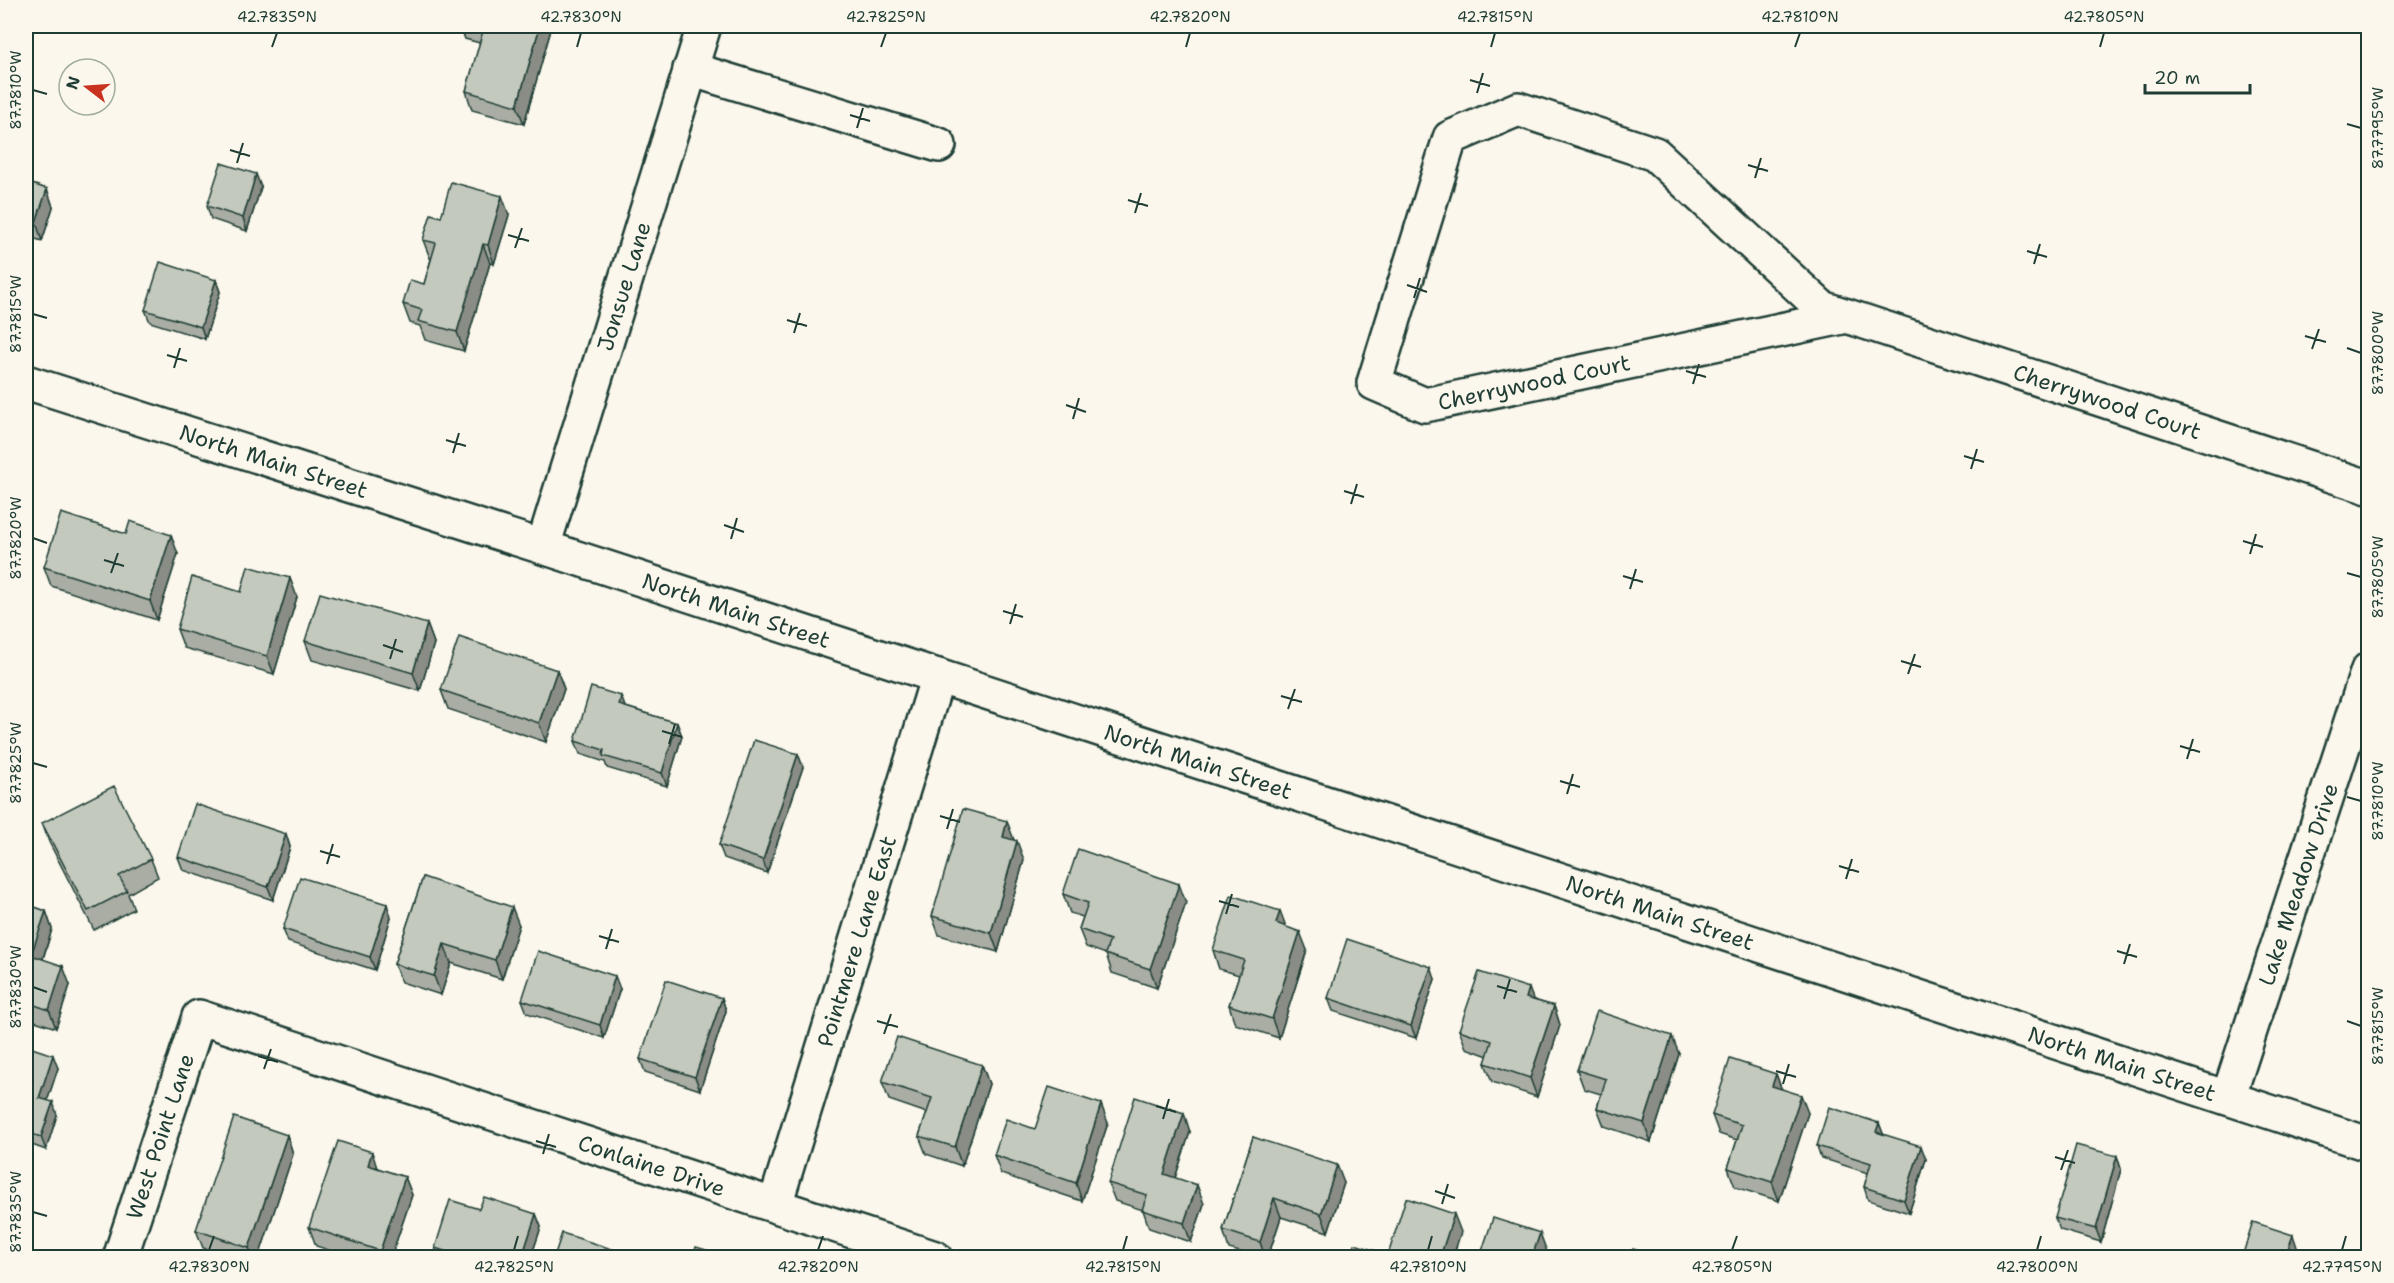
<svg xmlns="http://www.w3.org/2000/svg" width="2394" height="1283" font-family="'Shantell Sans',sans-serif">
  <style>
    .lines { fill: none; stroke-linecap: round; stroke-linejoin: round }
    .minor-casing { stroke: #1f3d34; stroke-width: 38 }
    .major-casing { stroke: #1f3d34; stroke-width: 38 }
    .minor { stroke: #fbf7ec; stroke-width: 33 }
    .major { stroke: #fbf7ec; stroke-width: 33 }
    .wall { fill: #a9ada3; stroke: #1f3d34; stroke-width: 1.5 }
    .shaded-wall { fill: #898d85; stroke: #1f3d34; stroke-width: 1.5 }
    .building { fill: #c4c9be; stroke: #1f3d34; stroke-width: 1.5 }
    .ticks { fill: none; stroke: #1f3d34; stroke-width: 2 }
    .labels { text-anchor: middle; stroke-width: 4.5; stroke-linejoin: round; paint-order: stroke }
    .street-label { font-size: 22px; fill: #1f3d34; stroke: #fbf7ec }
    .neatline { fill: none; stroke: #1f3d34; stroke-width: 2 }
    .ticks-label { font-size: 15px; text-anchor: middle; fill: #1f3d34 }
  </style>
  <rect width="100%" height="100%" fill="#fbf7ec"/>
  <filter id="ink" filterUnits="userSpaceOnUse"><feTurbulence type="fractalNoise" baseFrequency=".0167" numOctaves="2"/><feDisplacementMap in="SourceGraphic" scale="12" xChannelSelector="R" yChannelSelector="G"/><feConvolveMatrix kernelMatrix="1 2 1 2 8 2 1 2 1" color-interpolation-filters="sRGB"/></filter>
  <g filter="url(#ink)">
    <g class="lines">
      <defs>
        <g id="minor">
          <path d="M690,69L939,145"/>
          <path d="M1518,109L1655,154L1822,308L1847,316L1425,405L1374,383L1450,138Z"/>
          <path id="s1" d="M1847,316L2368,487"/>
          <path id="s2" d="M543,547L704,26"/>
          <path id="s3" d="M2228,1098L2368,670"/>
          <path id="s4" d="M775,1205L938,676"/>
          <path id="s5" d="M120,1258L199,1017L935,1258"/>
        </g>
        <g id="major">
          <path id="s6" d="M26,382L543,547L2368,1144"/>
        </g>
      </defs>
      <use href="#minor" class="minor-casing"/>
      <use href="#major" class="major-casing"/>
      <use href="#minor" class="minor"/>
      <use href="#major" class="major"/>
    </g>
    <path class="wall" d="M460,26H552L524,124L472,110L466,91L480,43L465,39Z
      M26,182L47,189L53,207L42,241L26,236Z
      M261,187L247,231L211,219L207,206Z
      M509,215L494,264L490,263L464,351L425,340L420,326L410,323L403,304L424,284L431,259L430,258L423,240L441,217Z
      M216,280L220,292L205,339L150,322L145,310Z
      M126,534L178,554L157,620L51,586L44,567Z
      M241,592L297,597L274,674L184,648L177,629Z
      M427,624L434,643L420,691L312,660L305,641Z
      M557,670L564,689L546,742L448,709L441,690Z
      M626,707L677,723L682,736L667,786L607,768L605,762L580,754L575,741Z
      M798,754L803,767L767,873L724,858L719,845Z
      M42,823L151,859L158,877L128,894L134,909L94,930L49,842Z
      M286,834L290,847L273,900L183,870L178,857Z
      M1014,840L1024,860L998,952L939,935L932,916Z
      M423,877L519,925L502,979L451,963L441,995L401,982L394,964Z
      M1063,894L1186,903L1157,988L1112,973L1106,954L1086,947L1079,929L1083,917L1070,913Z
      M26,904L46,911L52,929L43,959L70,985L56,1028L26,1018Z
      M1280,911L1286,927L1307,950L1279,1038L1235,1024L1229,1005L1239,975L1219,969L1213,950Z
      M391,917L375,970L288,942L283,929Z
      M1435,979L1416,1038L1333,1011L1328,998Z
      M620,989L604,1038L527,1013L522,1000Z
      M722,998L726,1011L700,1090L645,1072L640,1059Z
      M1534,1000L1554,1006L1560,1025L1537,1097L1492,1082L1485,1063L1488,1056L1466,1048L1459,1030Z
      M26,1046L58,1068L47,1101L57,1115L46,1150L26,1143Z
      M1679,1054L1651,1142L1604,1126L1597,1108L1601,1094L1584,1089L1577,1070Z
      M982,1065L989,1084L962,1166L926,1154L919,1136L927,1113L889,1100L882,1082Z
      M1776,1074L1781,1088L1808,1113L1779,1201L1735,1187L1728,1168L1737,1140L1719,1134L1712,1115Z
      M1108,1123L1082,1201L1001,1174L994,1155L1035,1129Z
      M1879,1123L1883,1134L1926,1159L1909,1213L1868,1200L1864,1187L1868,1173L1821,1158L1817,1146Z
      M1190,1132L1175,1178L1204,1204L1191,1242L1149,1228L1143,1210L1115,1201L1108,1183Z
      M287,1135L293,1154L259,1257H230L203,1248L196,1230Z
      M1253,1137L1344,1183L1328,1232L1281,1217L1268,1257H1257L1229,1249L1223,1230Z
      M2117,1156L2121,1169L2101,1242L2060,1230L2055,1218Z
      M377,1168L405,1177L412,1195L391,1257H350L316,1246L309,1227Z
      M479,1209L536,1214L541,1227L531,1257H438L435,1248Z"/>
    <path class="shaded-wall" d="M540,26H552L524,124L517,106Z
      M256,174L261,187L247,231L243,218Z
      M47,189L53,207L42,241L36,222Z
      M502,196L509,215L494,264L488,245Z
      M483,244L490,263L464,351L457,332Z
      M216,280L220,292L205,339L201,327Z
      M171,535L178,554L157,620L150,601Z
      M290,578L297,597L274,674L267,656Z
      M427,624L434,643L420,691L413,673Z
      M557,670L564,689L546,742L539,723Z
      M621,696L626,709L619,705Z
      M677,723L682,736L667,786L662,773Z
      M798,754L803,767L767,873L763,860Z
      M1007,821L1014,840L1010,856L1003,837Z
      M286,834L290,847L273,900L268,887Z
      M1017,841L1024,860L998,952L991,933Z
      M1179,884L1186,903L1157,988L1150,969Z
      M387,904L391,917L375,970L370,957Z
      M512,907L519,925L502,979L495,960Z
      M46,911L52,929L38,974L31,955Z
      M1280,911L1287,930L1276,923Z
      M1300,932L1307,950L1279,1038L1272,1019Z
      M444,944L451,963L441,995L434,976Z
      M63,966L70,985L56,1028L49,1010Z
      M1431,967L1435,979L1416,1038L1411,1026Z
      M615,976L620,989L604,1038L600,1025Z
      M1529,988L1536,1007L1526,998Z
      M722,998L726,1011L700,1090L695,1077Z
      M1554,1006L1560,1025L1537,1097L1530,1078Z
      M1672,1036L1679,1054L1651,1142L1644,1123Z
      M53,1055L58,1068L44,1111L39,1098Z
      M982,1065L989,1084L962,1166L955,1147Z
      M1776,1074L1783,1093L1772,1086Z
      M1801,1095L1808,1113L1779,1201L1772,1182Z
      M53,1102L57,1115L46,1150L41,1137Z
      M1101,1104L1108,1123L1082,1201L1076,1183Z
      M1184,1113L1190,1132L1170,1193L1164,1174Z
      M1879,1123L1884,1136L1876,1132Z
      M287,1135L293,1154L259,1257H253L249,1248Z
      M1921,1146L1926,1159L1909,1213L1904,1200Z
      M372,1152L378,1171L368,1165Z
      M2117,1156L2121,1169L2101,1242L2096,1229Z
      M1337,1165L1344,1183L1328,1232L1321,1214Z
      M405,1177L412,1195L391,1257H382L380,1251Z
      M1197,1185L1204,1204L1191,1242L1184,1223Z
      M26,1186L28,1193L26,1200Z
      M1274,1198L1281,1217L1268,1257H1265L1260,1242Z
      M536,1214L541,1227L531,1257H522Z
      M1454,1214L1461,1232L1453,1257H1440Z
      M1540,1233L1547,1252L1545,1257H1532Z
      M2293,1235L2297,1247L2294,1257L2288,1249Z
      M618,1251L621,1257H616Z"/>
    <path class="building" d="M479,26H540L517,106L466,91L484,27Z
      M221,163L256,174L243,218L207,206Z
      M26,182L47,189L36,222L26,219Z
      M451,182L502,196L488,245L483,244L457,332L418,321L422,310L403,304L410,280L424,284L436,243L423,240L431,214L441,217Z
      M160,262L216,280L201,327L145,310Z
      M61,513L126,534L130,521L171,535L150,601L44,567Z
      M248,566L290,578L267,656L177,629L192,577L241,592Z
      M320,593L427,624L413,673L305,641Z
      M459,637L557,670L539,723L441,690Z
      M591,687L621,696L619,705L677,723L662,773L603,756L604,750L575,741Z
      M754,740L798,754L763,860L719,845Z
      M114,786L151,859L119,876L127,891L88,911L42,823Z
      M195,804L286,834L268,887L178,857Z
      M963,809L1007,821L1003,837L1017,841L991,933L932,916Z
      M1078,849L1179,884L1150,969L1105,954L1110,940L1079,929L1088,903L1063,894Z
      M300,877L387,904L370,957L283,929Z
      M423,877L512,907L495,960L444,944L434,976L394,964Z
      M1231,895L1280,911L1276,923L1300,932L1272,1019L1229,1005L1244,960L1213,950Z
      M26,904L46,911L31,955L63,966L49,1010L26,1002Z
      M1347,939L1431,967L1411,1026L1328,998Z
      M538,951L615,976L600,1025L522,1000Z
      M1479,972L1529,988L1526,998L1554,1006L1530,1078L1485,1063L1492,1041L1459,1030Z
      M666,980L722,998L695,1077L640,1059Z
      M1597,1011L1672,1036L1644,1123L1597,1108L1606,1079L1577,1070Z
      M897,1037L982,1065L955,1147L919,1136L932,1098L882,1082Z
      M26,1046L53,1055L39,1098L53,1102L41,1137L26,1132Z
      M1730,1059L1776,1074L1772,1086L1801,1095L1772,1182L1728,1168L1742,1125L1712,1115Z
      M1049,1087L1101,1104L1076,1183L994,1155L1006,1119L1035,1129Z
      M1135,1097L1184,1113L1164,1174L1197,1185L1184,1223L1142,1210L1147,1195L1108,1183Z
      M1829,1107L1879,1123L1876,1132L1921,1146L1904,1200L1864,1187L1871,1163L1817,1146Z
      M234,1117L287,1135L249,1248L196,1230Z
      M1253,1137L1337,1165L1321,1214L1274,1198L1260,1242L1223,1230Z
      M338,1141L372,1152L368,1165L405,1177L380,1251L309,1227Z
      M2076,1145L2117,1156L2096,1229L2055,1218Z
      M484,1197L536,1214L522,1257H464L435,1248L450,1200L479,1209Z
      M1406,1198L1454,1214L1440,1257H1351L1355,1244L1388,1255Z
      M1493,1218L1540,1233L1532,1257H1480Z
      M2253,1222L2293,1235L2288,1249L2315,1257H2242Z
      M562,1233L618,1251L616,1257H554Z
      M696,1247L723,1255L722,1257H693Z
      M1633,1249L1658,1257H1631Z"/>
  </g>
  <path class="ticks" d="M272,47L277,33M577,47L581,33M881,47L886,33M1186,47L1190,33M1491,47L1495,33M1795,47L1800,33M2100,47L2104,33M1470,80L1490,86M33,90L47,94M1477,93L1483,73M850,115L870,121M2347,124L2361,128M857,128L863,108M230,150L250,156M237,163L243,143M1748,165L1768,171M1755,178L1761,158M1128,200L1148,206M1135,213L1141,193M508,235L529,241M515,248L522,228M2027,251L2047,257M2034,264L2040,244M1407,285L1427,292M1414,298L1420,278M33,314L47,318M787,320L807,326M794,333L800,313M2305,336L2326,342M2347,348L2361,353M2312,349L2319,329M167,355L187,361M174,368L180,348M1686,371L1706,377M1693,384L1699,364M1066,405L1086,412M1073,419L1079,398M446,440L466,446M453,453L459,433M1964,456L1984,462M1971,469L1977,449M1344,491L1364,497M1351,504L1357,484M724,525L744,532M33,538L47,543M731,539L737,518M2243,541L2263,547M2250,554L2256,534M104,560L124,566M111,573L118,553M2347,573L2361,577M1623,576L1643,582M1630,589L1636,569M1003,611L1023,617M1010,624L1016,604M383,645L403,652M390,659L396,639M1901,661L1921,667M1908,674L1915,654M1281,696L1302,702M1288,709L1295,689M662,731L682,737M669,744L675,724M2180,746L2200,752M2187,759L2193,739M33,763L47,767M1560,781L1580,787M1567,794L1573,774M2347,797L2361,801M940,816L960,822M947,829L953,809M320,851L340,857M327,864L333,844M1839,866L1859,872M1846,879L1852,859M1219,901L1239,907M1226,914L1232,894M599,936L619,942M606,949L612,929M2117,951L2137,957M2124,964L2130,944M1497,986L1517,992M33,987L47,992M1504,999L1510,979M877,1021L898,1027M2347,1021L2361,1026M884,1034L891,1014M258,1056L278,1062M264,1069L271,1049M1776,1071L1796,1077M1783,1084L1789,1064M1156,1106L1176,1112M1163,1119L1169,1099M536,1141L556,1147M543,1154L549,1134M2055,1157L2075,1163M2061,1170L2068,1150M1435,1191L1455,1198M1442,1204L1448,1184M33,1212L47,1216M209,1250L214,1236M514,1250L518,1236M818,1250L823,1236M1123,1250L1127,1236M1428,1250L1432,1236M1732,1250L1737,1236M2037,1250L2041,1236M2342,1250L2346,1236"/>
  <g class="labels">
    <g class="street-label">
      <text dy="8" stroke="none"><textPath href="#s2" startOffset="273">Jonsue Lane</textPath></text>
      <text transform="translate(1534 382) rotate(-12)" y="8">Cherrywood Court</text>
      <text dy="8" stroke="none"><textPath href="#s1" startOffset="274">Cherrywood Court</textPath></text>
      <text dy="8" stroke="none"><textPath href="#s6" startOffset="260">North Main Street</textPath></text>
      <text dy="8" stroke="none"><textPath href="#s6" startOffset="746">North Main Street</textPath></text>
      <text dy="8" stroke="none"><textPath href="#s6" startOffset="1232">North Main Street</textPath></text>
      <text dy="8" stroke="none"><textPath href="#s3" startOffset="225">Lake Meadow Drive</textPath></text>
      <text dy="8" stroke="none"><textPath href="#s6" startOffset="1718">North Main Street</textPath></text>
      <text dy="8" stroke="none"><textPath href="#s4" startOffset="276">Pointmere Lane East</textPath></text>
      <text dy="8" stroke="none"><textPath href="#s6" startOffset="2204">North Main Street</textPath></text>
      <text dy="8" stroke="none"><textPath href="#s5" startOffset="128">West Point Lane</textPath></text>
      <text dy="8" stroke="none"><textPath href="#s5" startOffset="730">Conlaine Drive</textPath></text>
    </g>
  </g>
  <rect width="2394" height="1283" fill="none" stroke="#fbf7ec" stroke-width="66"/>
  <g transform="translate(87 87) rotate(287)"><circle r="28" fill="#fbf7ec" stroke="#a3ada2" stroke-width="1.5"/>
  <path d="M0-4.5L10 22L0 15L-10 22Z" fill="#c8321e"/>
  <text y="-9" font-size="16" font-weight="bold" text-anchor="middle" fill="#1f3d34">N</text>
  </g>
  <path d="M2145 84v9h105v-9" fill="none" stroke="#1f3d34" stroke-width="3"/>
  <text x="2154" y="84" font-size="18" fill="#1f3d34" stroke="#fbf7ec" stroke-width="4.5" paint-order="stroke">20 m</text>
  <rect x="33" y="33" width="2328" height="1217" class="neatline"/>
  <g class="ticks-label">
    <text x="277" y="22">42.7835°N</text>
    <text x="581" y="22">42.7830°N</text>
    <text x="886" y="22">42.7825°N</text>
    <text x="1190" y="22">42.7820°N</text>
    <text x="1495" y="22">42.7815°N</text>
    <text x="1800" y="22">42.7810°N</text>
    <text x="2104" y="22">42.7805°N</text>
    <text transform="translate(16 90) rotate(-90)" y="5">87.7810°W</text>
    <text transform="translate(2378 128) rotate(-90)" y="5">87.7795°W</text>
    <text transform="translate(16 314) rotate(-90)" y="5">87.7815°W</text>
    <text transform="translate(2378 353) rotate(-90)" y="5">87.7800°W</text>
    <text transform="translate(16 538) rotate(-90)" y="5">87.7820°W</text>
    <text transform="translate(2378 577) rotate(-90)" y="5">87.7805°W</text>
    <text transform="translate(16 763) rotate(-90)" y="5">87.7825°W</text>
    <text transform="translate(2378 801) rotate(-90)" y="5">87.7810°W</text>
    <text transform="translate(16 987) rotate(-90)" y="5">87.7830°W</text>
    <text transform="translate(2378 1026) rotate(-90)" y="5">87.7815°W</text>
    <text transform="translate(16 1212) rotate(-90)" y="5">87.7835°W</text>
    <text x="209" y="1272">42.7830°N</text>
    <text x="514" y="1272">42.7825°N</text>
    <text x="818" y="1272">42.7820°N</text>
    <text x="1123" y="1272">42.7815°N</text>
    <text x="1428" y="1272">42.7810°N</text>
    <text x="1732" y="1272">42.7805°N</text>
    <text x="2037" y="1272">42.7800°N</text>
    <text x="2342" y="1272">42.7795°N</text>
  </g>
</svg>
